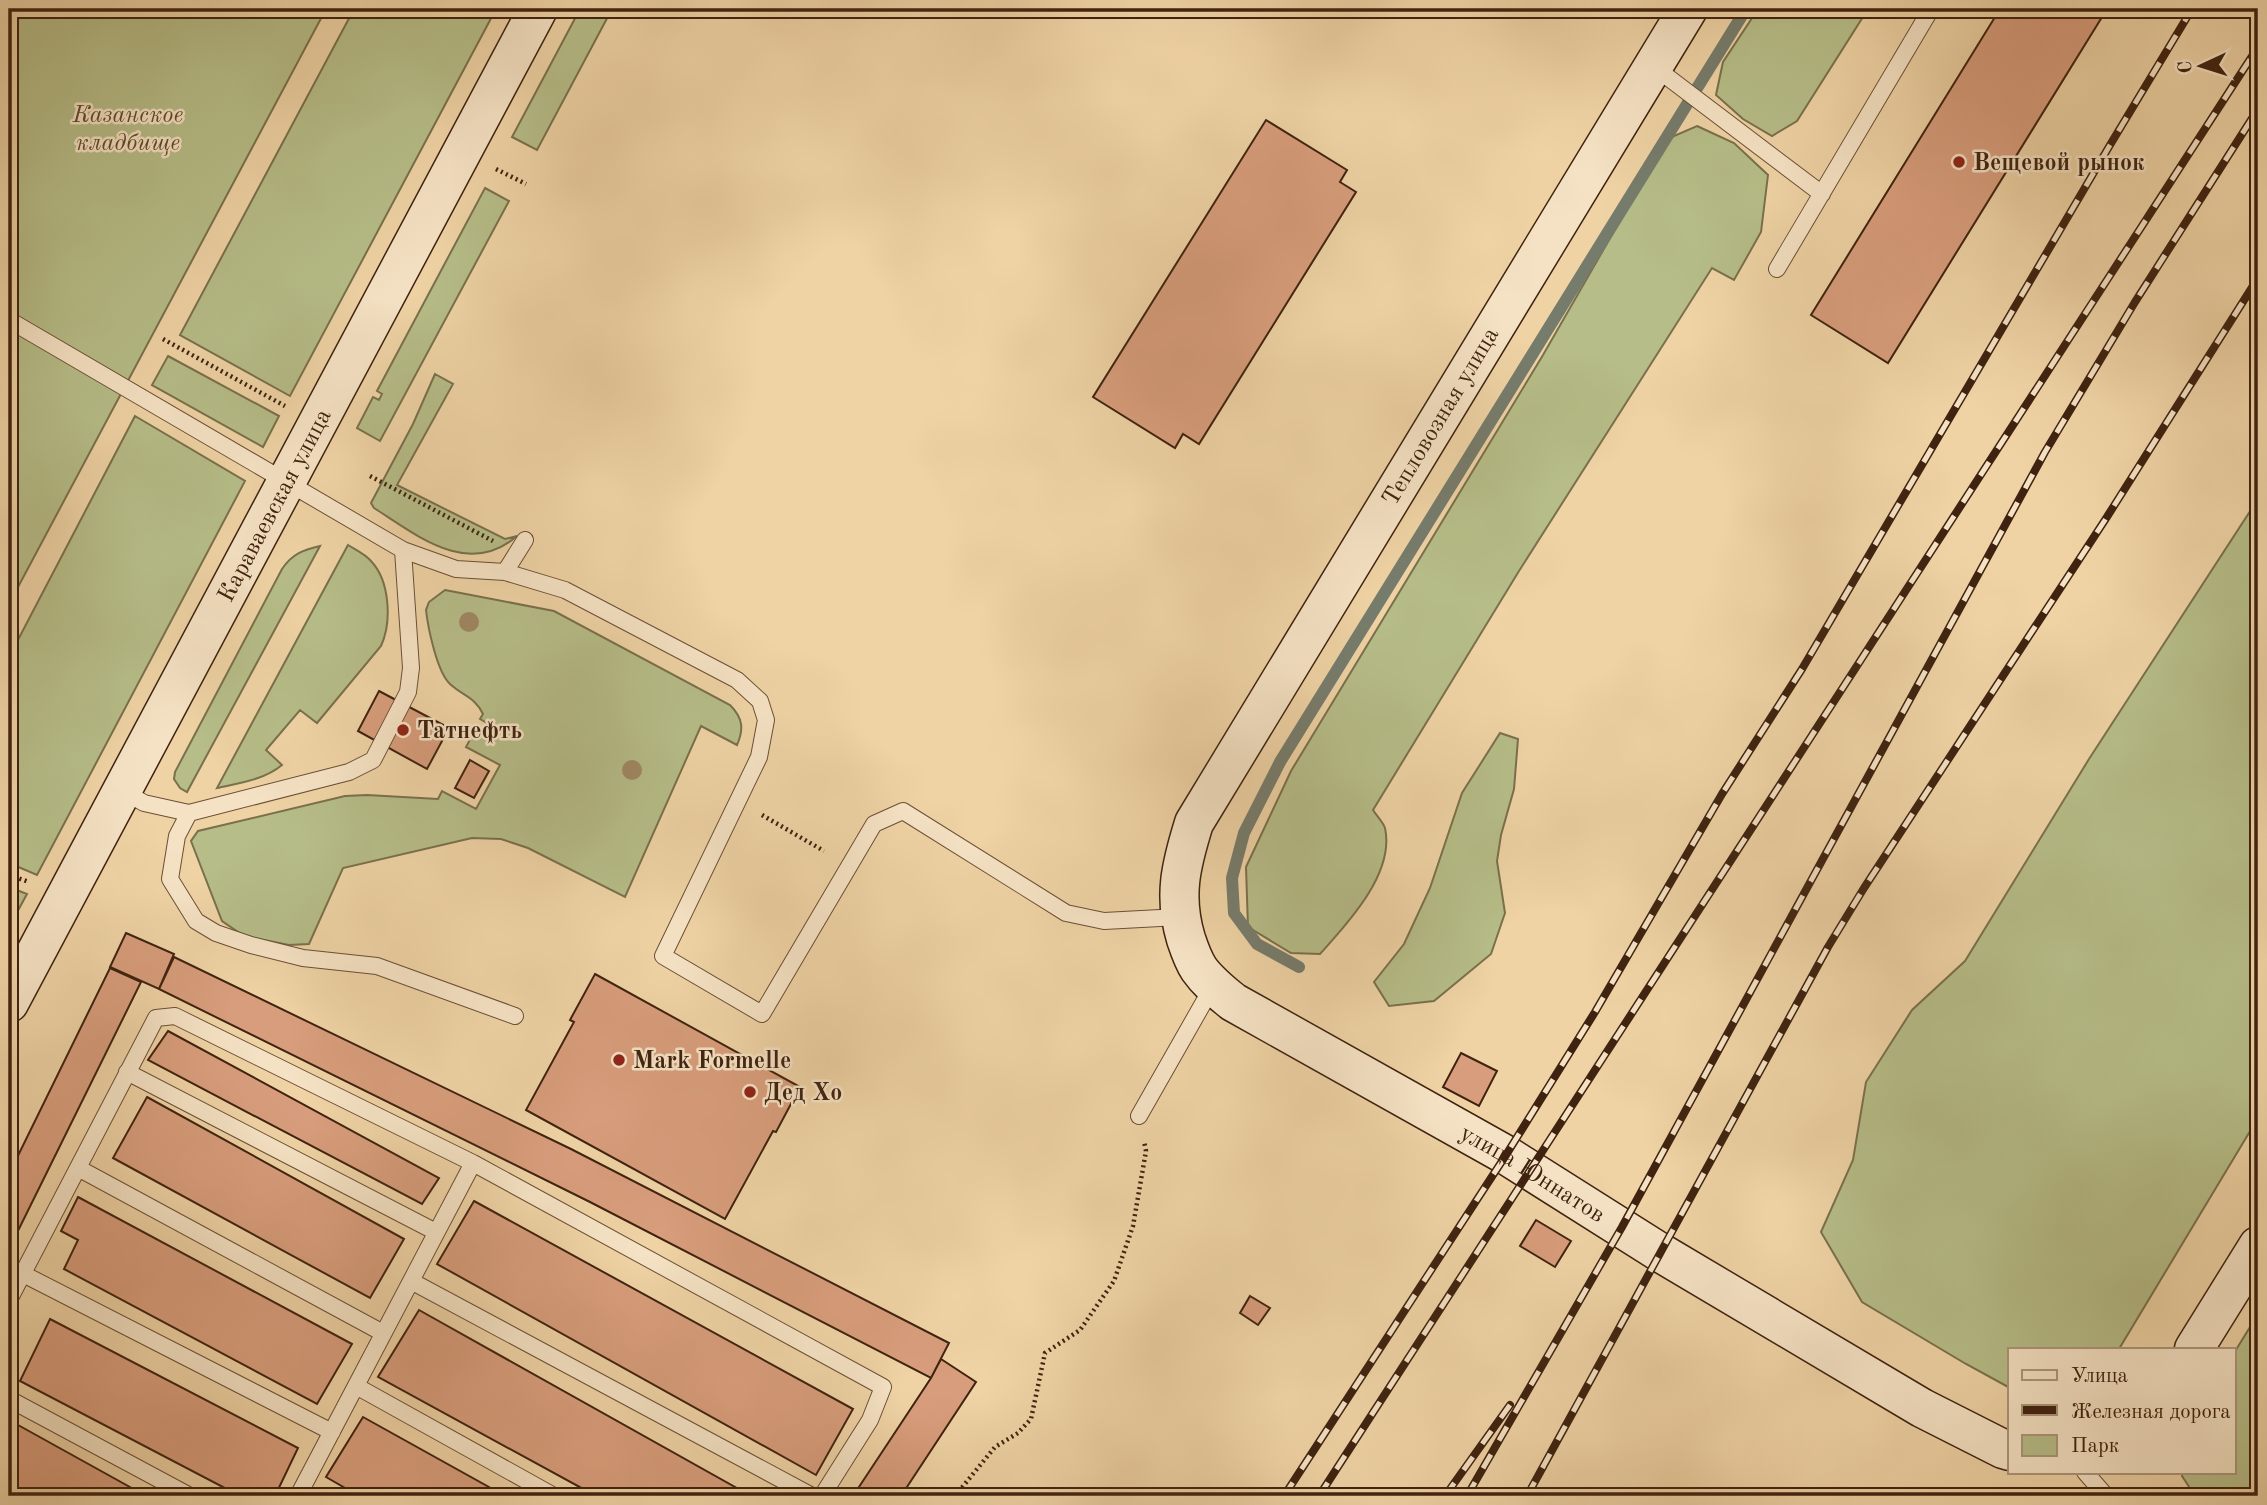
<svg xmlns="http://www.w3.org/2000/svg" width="2267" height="1505" font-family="'Old Standard TT',serif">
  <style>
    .green { fill: #b6bd88; stroke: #7a704c; stroke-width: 2 }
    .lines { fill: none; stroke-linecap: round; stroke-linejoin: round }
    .stream { stroke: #767c6c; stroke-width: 12 }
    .building { fill: #d89d7c; stroke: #3f2310; stroke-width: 2 }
    .lane-casing { stroke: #6b4f35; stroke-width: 18 }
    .secondary-casing { stroke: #3f2310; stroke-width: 41 }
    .path { stroke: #3f2310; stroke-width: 4.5; stroke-dasharray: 2 3.5; stroke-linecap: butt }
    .lane { stroke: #f5e2c4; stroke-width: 16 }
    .secondary { stroke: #f5e2c4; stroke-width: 38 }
    .rail-casing { stroke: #3f2310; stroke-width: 8 }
    .rail { stroke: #f5e2c4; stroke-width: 5; stroke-dasharray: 16; stroke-linecap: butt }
    .tree { fill: #9f8864 }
    .poi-dot { fill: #8f2418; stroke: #f5e2c4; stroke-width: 2.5 }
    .labels { text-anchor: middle; stroke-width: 5; stroke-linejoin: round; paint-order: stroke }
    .park-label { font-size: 24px; font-style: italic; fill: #5d4a2e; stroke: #f5e2c4 }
    .poi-label { font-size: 24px; font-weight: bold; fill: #3f2310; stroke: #f5e2c4; text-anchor: start }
    .street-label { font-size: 24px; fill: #3f2310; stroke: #f5e2c4 }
  </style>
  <rect width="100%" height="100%" fill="#efd3a5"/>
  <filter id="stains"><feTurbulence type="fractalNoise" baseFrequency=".00286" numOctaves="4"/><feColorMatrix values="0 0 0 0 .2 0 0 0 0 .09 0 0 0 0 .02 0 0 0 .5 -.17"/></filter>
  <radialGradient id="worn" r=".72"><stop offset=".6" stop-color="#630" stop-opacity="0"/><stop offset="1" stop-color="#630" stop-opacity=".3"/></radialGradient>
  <path class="green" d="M9,9H326L9,604Z
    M354,9H496L290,396L180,335Z
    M580,9H612L537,150L512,137Z
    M1758,9H1868L1797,121L1772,136L1743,119L1716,95L1723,62Z
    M1697,126L1734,143L1768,175L1761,232L1734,280L1712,268L1519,571L1373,810C1376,815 1383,822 1385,828C1395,873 1348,923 1320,954L1291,953L1248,927L1246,867L1291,771L1543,355L1667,139Z
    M485,188L509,201L380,441L357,428L373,397L379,400L382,394L377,391Z
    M168,356L279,416L263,447L152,385Z
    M435,374L453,384L397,485L505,539L517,536C468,578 418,536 374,508L371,503L413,424Z
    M135,416L245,481L37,875L9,863V657Z
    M2258,499V1118L2119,1349H2010V1388L1966,1364L1862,1302L1821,1232L1853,1160L1866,1082L1912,1010L1965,961L2089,759Z
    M348,545C356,550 365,554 371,561C390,581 392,622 381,646L317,723L300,710L266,750L282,765C264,780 239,783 217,788Z
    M320,546L187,792L180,788L174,779L175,772L282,569C292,554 303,550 320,546Z
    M445,590L554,611L730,705C743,718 744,729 737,745L701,726L625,897L528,848L501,839L472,838L343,868L309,944L289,945L244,936L222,921L191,841L198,831L345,796L367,795L438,799L442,791L476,809L500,765L466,747L475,730L486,736L492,726L480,719L483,714C475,697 463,696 450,684C437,672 428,628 426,610L429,602Z
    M1500,733L1518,739L1514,789L1501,835L1497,861L1505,913L1491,954L1434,1001L1389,1006L1374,982L1404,944L1430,888L1462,793Z
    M9,887L27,894L9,927Z
    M2258,1314V1496H2195L2182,1476V1472H2234V1353Z"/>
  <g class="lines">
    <path class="stream" d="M1299,967L1257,944L1234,913L1232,878L1244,833L1280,762L1746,9"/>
  </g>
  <path class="building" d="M2000,9H2107L1888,363L1811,315Z
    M1266,120L1347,170L1340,182L1356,192L1199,444L1183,434L1175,448L1093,397Z
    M379,691L449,728L427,769L358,731Z
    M470,760L489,771L474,798L455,788Z
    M126,933L174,954L159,989L110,967Z
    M174,957L571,1149L949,1343L931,1378L590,1202L159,989Z
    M110,968L141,982L9,1249V1174Z
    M595,974L800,1087L776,1132L773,1131L725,1219L526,1110L574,1022L570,1020Z
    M168,1031L439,1178L422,1204L148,1060Z
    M1461,1053L1497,1071L1479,1106L1443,1087Z
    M147,1097L404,1239L370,1298L113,1158Z
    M78,1197L352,1344L317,1404L64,1269L78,1240L61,1231Z
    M474,1201L853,1409L816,1475L437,1264Z
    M1536,1220L1571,1241L1555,1267L1520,1246Z
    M1250,1296L1270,1308L1258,1325L1240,1313Z
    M419,1310L751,1496H596L378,1377Z
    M50,1319L298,1448L275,1496H240L20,1381Z
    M941,1359L976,1382L901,1496H853L931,1378Z
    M363,1417L505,1496H359L326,1477Z
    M9,1420L146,1496H9Z"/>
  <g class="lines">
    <defs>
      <path id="lane" d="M1653,66L1822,194
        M1777,269L1931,9
        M9,320L403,550L456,569L505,572L565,590L737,680L760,701L766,720L759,757L663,956L762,1014L874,824L903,811L1066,913L1104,921L1179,917
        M505,572L525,540
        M123,791L144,803L189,813L349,772L373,760L408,692L411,668L403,550
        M189,813L177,836L170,879L196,921L216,933L251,945L303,958L377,966L515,1016
        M127,1072L436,1232
        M1139,1116L1213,986
        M78,1168L383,1333
        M23,1274L332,1432
        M411,1281L812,1496
        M9,1300L156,1018L175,1016L473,1163
        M356,1386L554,1496
        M9,1399L190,1496
        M2085,1472L2106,1496
        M298,1496L473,1163L883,1387L870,1420L822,1496"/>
      <g id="secondary">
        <path id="s1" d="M1688,9L1194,823C1181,865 1173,896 1186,939C1189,948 1193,960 1199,969C1208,982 1221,992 1233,1002L1506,1155L1661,1253L1922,1408L2003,1449L2010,1451"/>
        <path id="s2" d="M9,1003L538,9"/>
        <path d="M2194,1349L2258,1246"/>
      </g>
    </defs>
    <use href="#lane" class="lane-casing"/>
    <use href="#secondary" class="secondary-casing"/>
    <path class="path" d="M496,169L526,184
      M163,339L285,406
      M370,476L493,541
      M762,815L824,851
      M9,875L29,882
      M955,1496L995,1447L1018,1433L1031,1419L1045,1353L1080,1330L1114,1281L1133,1226L1146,1151L1144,1141"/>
    <use href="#lane" class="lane"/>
    <use href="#secondary" class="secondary"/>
    <defs>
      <path id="rail" d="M1284,1496L1506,1155L1595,1012L1722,794L1802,669L2110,145L2192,9
        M1319,1496L2258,47
        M1445,1496L1510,1405
        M1467,1496L1622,1227L2045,452L2135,302L2258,109
        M1527,1496L1828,947L1864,888L2105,520L2258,278"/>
    </defs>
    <use href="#rail" class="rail-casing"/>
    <use href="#rail" class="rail"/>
  </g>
  <g class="tree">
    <circle cx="469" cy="622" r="10"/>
    <circle cx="632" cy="770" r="10"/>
  </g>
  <g class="poi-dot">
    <circle cx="1959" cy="162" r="7"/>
    <circle cx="403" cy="730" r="7"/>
    <circle cx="619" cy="1060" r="7"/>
    <circle cx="750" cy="1092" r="7"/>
  </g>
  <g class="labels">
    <g class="park-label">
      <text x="128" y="122">Казанское<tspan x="128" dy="28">кладбище</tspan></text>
    </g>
    <g class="poi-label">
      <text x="1973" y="170">Вещевой рынок</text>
      <text x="417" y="738">Татнефть</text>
      <text x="633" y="1068">Mark Formelle</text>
      <text x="764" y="1100">Дед Хо</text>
    </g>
    <g class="street-label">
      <text transform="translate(1440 416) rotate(-59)" y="8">Тепловозная улица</text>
      <text dy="8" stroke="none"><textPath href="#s2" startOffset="564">Караваевская улица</textPath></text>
      <text dy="8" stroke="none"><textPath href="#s1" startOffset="1496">улица Юннатов</textPath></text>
    </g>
  </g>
  <rect width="2267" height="1505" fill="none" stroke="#efd3a5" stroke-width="35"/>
  <rect x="10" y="10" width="2246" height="1484" fill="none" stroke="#3f2310" stroke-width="3.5"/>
  <rect x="18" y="18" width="2232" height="1470" fill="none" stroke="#3f2310" stroke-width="2"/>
  <rect x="2008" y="1348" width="228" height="126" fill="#f5e2c4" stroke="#ac967c" stroke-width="2"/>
  <rect x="2022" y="1370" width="35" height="10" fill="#f5e2c4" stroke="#ac967c" stroke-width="2"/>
  <text x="2071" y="1382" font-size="21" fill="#3f2310">Улица</text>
  <rect x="2022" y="1405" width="35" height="10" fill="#3f2310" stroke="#ac967c" stroke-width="2"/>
  <text x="2071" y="1418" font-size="21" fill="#3f2310">Железная дорога</text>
  <rect x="2022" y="1435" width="35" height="21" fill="#b6bd88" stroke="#ac967c" stroke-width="2"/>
  <text x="2071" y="1452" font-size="21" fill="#3f2310">Парк</text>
  <g transform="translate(2201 66) rotate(266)" stroke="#f5e2c4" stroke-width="5" paint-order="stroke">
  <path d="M0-5L12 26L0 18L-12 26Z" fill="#3f2310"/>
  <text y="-10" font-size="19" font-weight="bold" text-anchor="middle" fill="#3f2310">С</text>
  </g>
  <rect width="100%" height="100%" filter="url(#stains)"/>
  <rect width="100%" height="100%" fill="url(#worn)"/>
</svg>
